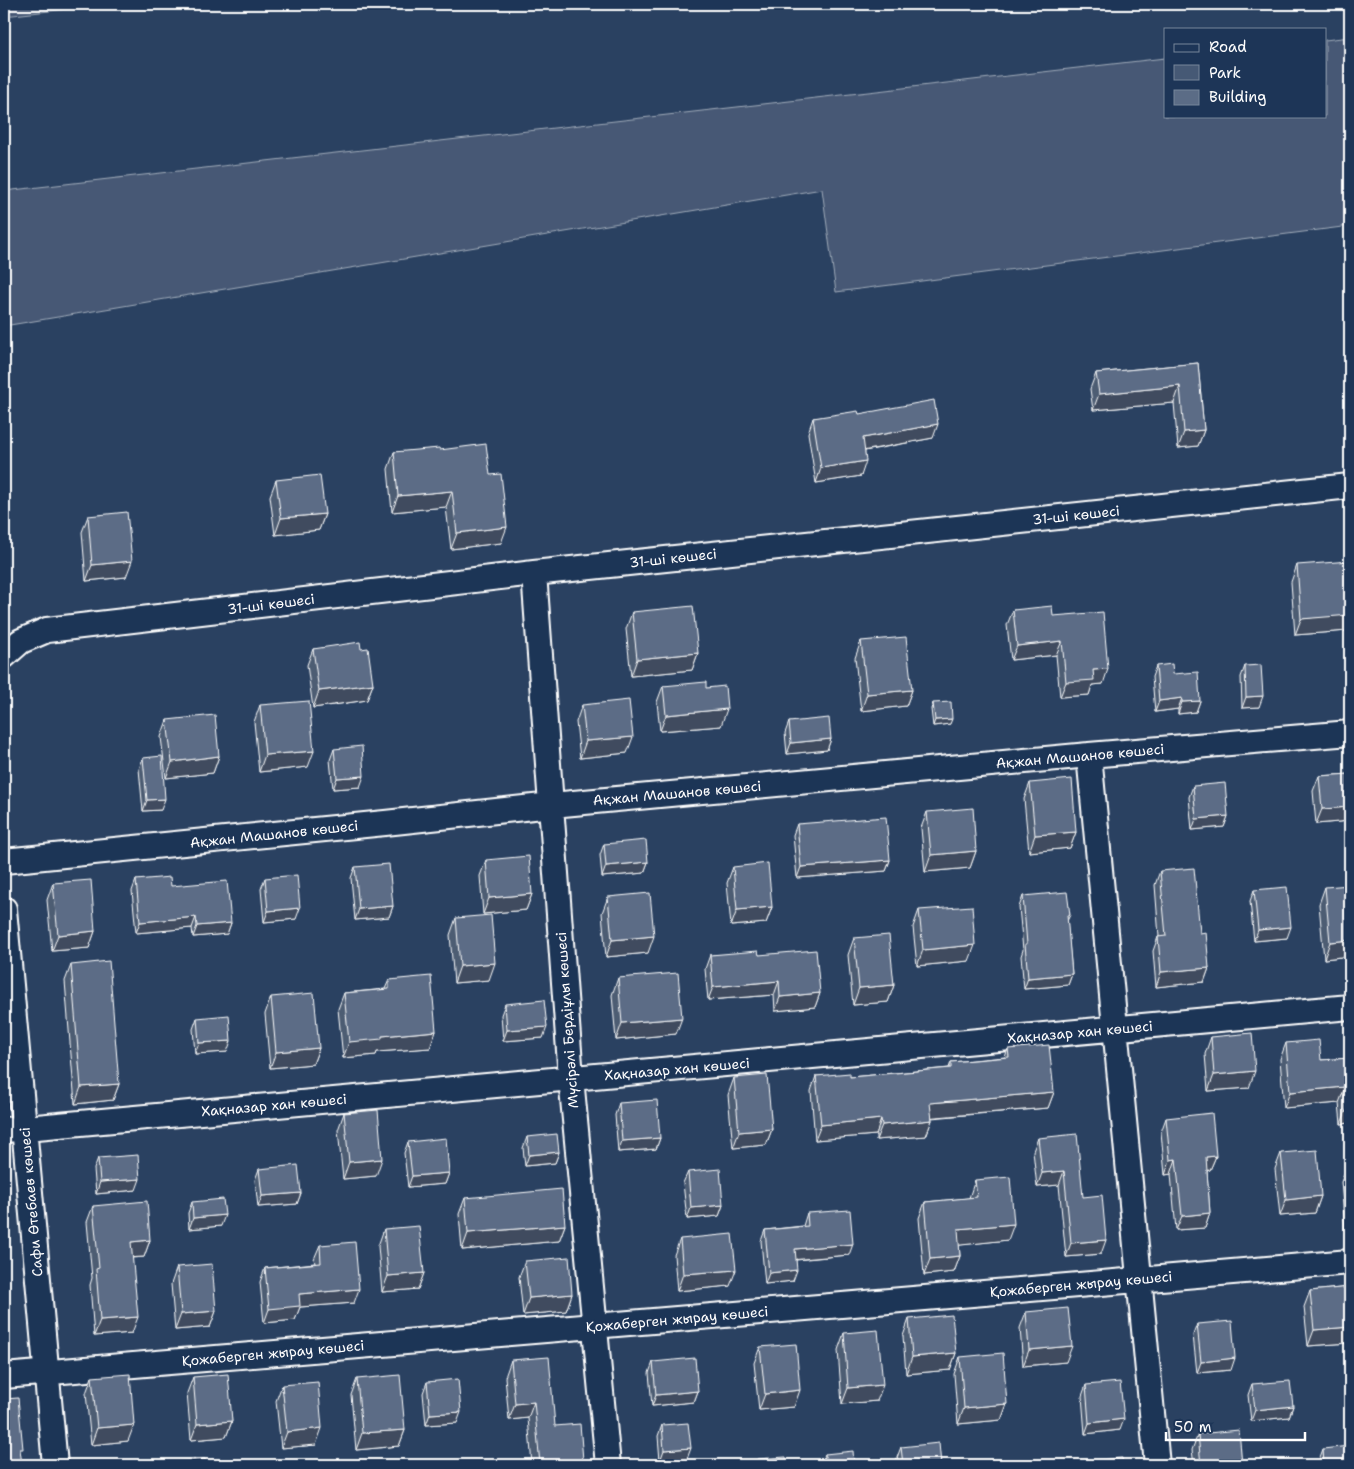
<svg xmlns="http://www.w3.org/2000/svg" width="1354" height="1469" font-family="'Shantell Sans',sans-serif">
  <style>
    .green { fill: #465975; stroke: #a2acba }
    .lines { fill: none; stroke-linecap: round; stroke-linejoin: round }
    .minor-casing { stroke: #fff; stroke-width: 28 }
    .minor { stroke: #1d3557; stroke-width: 24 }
    .wall { fill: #4e5d73; stroke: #fff }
    .shaded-wall { fill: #404c5e; stroke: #fff }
    .building { fill: #5b6c86; stroke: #fff }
    .labels { text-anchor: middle; stroke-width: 4; stroke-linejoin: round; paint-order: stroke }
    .street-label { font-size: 14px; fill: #fff; stroke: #1d3557 }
  </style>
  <rect width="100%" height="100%" fill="#2a4161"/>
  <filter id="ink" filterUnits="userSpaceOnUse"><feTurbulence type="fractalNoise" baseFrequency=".02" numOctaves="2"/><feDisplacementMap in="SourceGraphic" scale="10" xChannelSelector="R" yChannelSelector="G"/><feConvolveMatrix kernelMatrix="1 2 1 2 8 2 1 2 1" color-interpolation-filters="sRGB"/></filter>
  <g filter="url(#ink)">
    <path class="green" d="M4,4H113L4,16Z
      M1350,37V226L836,292L822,189L4,326V191L1165,58V116H1325V40Z"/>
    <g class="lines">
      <defs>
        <path id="minor" d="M534,573L571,1078L608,1465
          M4,656L21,641L47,630L534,573L1350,486
          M1089,755L1157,1465
          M4,861L385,823L552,805L1089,755L1350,733
          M4,909L55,1465
          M4,1130L1350,1007
          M4,1376L1350,1262"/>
      </defs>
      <use href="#minor" class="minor-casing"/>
      <use href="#minor" class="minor"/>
    </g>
    <path class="wall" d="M1198,363L1204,430L1198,446L1178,448L1174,403L1093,410L1090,389L1096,373Z
      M859,414L933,438L865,451L861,476L816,483L808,433L813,418Z
      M440,450L501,543L451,549L446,507L392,512L388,469L394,452Z
      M276,480L325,514L319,530L275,535L270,496Z
      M88,516L126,577L86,581L82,532Z
      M1297,565L1348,631L1295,635L1291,582Z
      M1013,610L1053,616L1103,684L1092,685L1089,695L1060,697L1056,655L1011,660L1007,625Z
      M632,612L698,653L692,670L631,676L626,629Z
      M861,641L912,690L906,706L861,711L855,658Z
      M313,649H361L373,684L367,700L313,708L307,665Z
      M1156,666L1173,674L1200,701L1196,712L1178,714V709L1155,712L1152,677Z
      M1245,666L1259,707L1242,708L1241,677Z
      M663,686L706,688L721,726L660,731L657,702Z
      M933,703L950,724L933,726L931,709Z
      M260,705L308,767L259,772L254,722Z
      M582,705L627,753L580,758L576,722Z
      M167,720L219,756L213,773L166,778L161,737Z
      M789,722L831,739L827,750L787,754L785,733Z
      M334,749L360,787L333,789L330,760Z
      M143,758L161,810L143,811L139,769Z
      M1350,774V821L1316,824L1313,791L1319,776Z
      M1030,783L1076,832L1070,848L1029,852L1024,799Z
      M1193,786L1228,816L1224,827L1192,830L1189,797Z
      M927,812L976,851L970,868L925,872L921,828Z
      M797,824L890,860L886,871L797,878L793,835Z
      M604,844L648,862L644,873L602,877L600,855Z
      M486,860L532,894L526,910L483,914L480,876Z
      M355,867L393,906L389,917L355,920L351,878Z
      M733,867L772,907L766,923L731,926L727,883Z
      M1160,871L1200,933L1209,968L1204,982L1156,987L1153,951L1158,937H1159L1155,885Z
      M265,878L296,919L264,922L261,889Z
      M136,880L171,886L231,923L227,934L193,937L192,928L136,933L132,891Z
      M53,883L95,931L89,948L52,951L47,900Z
      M1325,887L1350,956L1324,959L1319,904Z
      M1254,890L1287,938L1254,941L1250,901Z
      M1023,896L1070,915L1067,921L1072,974L1068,985L1024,989L1021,956L1023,950L1019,907Z
      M608,897L648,953L606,957L602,913Z
      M919,910L969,961L917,966L913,927Z
      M456,918L489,980L454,983L450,935Z
      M854,938L894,985L888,1002L853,1005L848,955Z
      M710,955H759L820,993L815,1007L775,1011L774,995L708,1000L705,969Z
      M71,965L119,1084L113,1100L75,1104L65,981Z
      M618,978L676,1034L616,1040L612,995Z
      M389,980L436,1031L430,1048L377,1052L376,1055L343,1058L338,1009L344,993L385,989Z
      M271,997L319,1048L313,1064L270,1068L265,1014Z
      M505,1004L543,1038L503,1041L501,1015Z
      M197,1018L227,1052L195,1054L193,1029Z
      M1211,1037L1249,1088L1208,1091L1205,1054Z
      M1286,1043L1321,1060L1350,1058V1123L1341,1124L1339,1103L1284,1108L1280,1059Z
      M1008,1049L1054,1092L1048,1108L931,1118L932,1120L926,1136L876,1140V1135L815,1140L811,1091L816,1076L850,1077L949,1068L951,1062L1005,1057Z
      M734,1078L772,1129L766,1145L733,1148L728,1095Z
      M619,1103L660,1138L656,1149L618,1152L615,1115Z
      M344,1113L376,1176L343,1179L338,1130Z
      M1166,1118L1216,1156L1210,1170L1207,1171L1210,1213L1205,1228L1176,1230L1171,1174L1165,1175L1161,1132Z
      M527,1137L559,1152L555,1163L525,1166L523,1148Z
      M1038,1138L1083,1197L1101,1254L1066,1257L1059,1185L1037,1187L1033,1151Z
      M408,1142L449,1173L445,1184L408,1187L404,1153Z
      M1281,1153L1321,1196L1315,1213L1280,1216L1275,1169Z
      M98,1158L136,1190L96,1194L94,1169Z
      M1347,1166H1350V1229H1345L1341,1182Z
      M259,1169L301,1193L297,1204L258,1207L255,1180Z
      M688,1172L723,1205L719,1216L687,1219L683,1183Z
      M975,1180L1008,1240L959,1245L960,1256L954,1272L924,1275L919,1218L925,1202L969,1198Z
      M465,1198L565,1225L559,1241L462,1250L459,1214Z
      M192,1202L221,1226L189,1229L188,1213Z
      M93,1206L150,1240L144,1257L132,1258V1333L94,1336L90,1285L92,1278L87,1222Z
      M807,1213L849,1255L796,1260L793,1281L765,1284L761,1241L765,1230L803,1226Z
      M384,1229L424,1273L418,1289L382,1292L378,1246Z
      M680,1239L730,1286L677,1291L674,1255Z
      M320,1245L354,1303L300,1307L295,1320L264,1323L260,1282L265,1268L315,1263L314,1259Z
      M525,1261L572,1294L566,1311L523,1315L519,1277Z
      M177,1267L216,1311L210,1327L175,1330L171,1284Z
      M1350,1287V1338L1349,1343L1308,1346L1304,1307L1310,1291Z
      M1026,1312L1066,1362L1023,1366L1020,1328Z
      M909,1319L956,1353L950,1370L906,1374L903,1336Z
      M1197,1324L1231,1370L1197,1373L1193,1335Z
      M844,1333L877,1401L842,1404L838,1350Z
      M760,1347L794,1407L759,1410L754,1363Z
      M960,1357L1007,1404L1001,1420L958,1424L954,1374Z
      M511,1360L581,1465H532L528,1418L509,1420L505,1377Z
      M653,1362L698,1391L694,1402L652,1406L649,1373Z
      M92,1377L128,1441L91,1445L86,1393Z
      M193,1377L232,1421L226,1437L191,1440L187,1393Z
      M357,1379L405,1430L399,1446L356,1450L351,1395Z
      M427,1382L457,1423L426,1425L423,1393Z
      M1252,1384L1293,1406L1289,1417L1251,1421L1248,1395Z
      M282,1385L316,1445L281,1448L276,1401Z
      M1086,1385L1120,1430L1085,1434L1082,1396Z
      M662,1425L687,1459L660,1461L658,1436Z
      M1198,1434L1242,1465H1194L1192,1450Z
      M901,1447L941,1465H895V1463Z
      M1323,1449L1350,1465H1319V1460Z
      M825,1454L854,1465H820Z"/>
    <path class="shaded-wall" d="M1180,386L1174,403L1093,410L1099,394Z
      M938,424L933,438L857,452L863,438Z
      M1204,430L1198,446L1178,448L1184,432Z
      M866,461L861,476L816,483L821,468Z
      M452,491L446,507L392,512L398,496Z
      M325,514L319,530L275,535L281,518Z
      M507,527L501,543L451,549L457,533Z
      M132,561L126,577L86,581L92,565Z
      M1350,613V625L1348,631L1295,635L1301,619Z
      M1062,641L1056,655L1011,660L1017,646Z
      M698,653L692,670L631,676L637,659Z
      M1108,669L1103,684L1092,685L1089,695L1060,697L1066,682L1093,670Z
      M373,684L367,700L313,708L319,691Z
      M912,690L906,706L861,711L867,694Z
      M1263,696L1259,707L1242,708L1246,697Z
      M1182,698L1178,709L1155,712L1159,701Z
      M1200,701L1196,712L1178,714L1182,702Z
      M727,709L721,726L660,731L666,715Z
      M952,719L950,724L933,726L935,720Z
      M633,737L627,753L580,758L586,741Z
      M831,739L827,750L787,754L791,743Z
      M314,751L308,767L259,772L265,755Z
      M219,756L213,773L166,778L172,762Z
      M364,776L360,787L333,789L337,778Z
      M165,799L161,810L143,811L147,800Z
      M1350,807V821L1316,824L1322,809Z
      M1228,816L1224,827L1192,830L1196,819Z
      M1076,832L1070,848L1029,852L1035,835Z
      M976,851L970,868L925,872L931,855Z
      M890,860L886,871L797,878L801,867Z
      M648,862L644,873L602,877L606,866Z
      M532,894L526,910L483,914L489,898Z
      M393,906L389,917L355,920L359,909Z
      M772,907L766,923L731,926L737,910Z
      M300,908L296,919L264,922L268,911Z
      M196,917L192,928L136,933L140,922Z
      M231,923L227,934L193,937L197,926Z
      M1291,927L1287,938L1254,941L1258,930Z
      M95,931L89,948L52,951L58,935Z
      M654,936L648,953L606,957L612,940Z
      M1350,940V956L1324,959L1330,942Z
      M975,945L969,961L917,966L923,950Z
      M495,963L489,980L454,983L460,966Z
      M1209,968L1204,982L1156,987L1161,972Z
      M1072,974L1068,985L1024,989L1028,978Z
      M779,981L774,995L708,1000L713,987Z
      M894,985L888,1002L853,1005L859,988Z
      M820,993L815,1007L775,1011L780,997Z
      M682,1018L676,1034L616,1040L622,1023Z
      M547,1027L543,1038L503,1041L507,1030Z
      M436,1031L430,1048L377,1052L376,1055L343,1058L349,1042L382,1036Z
      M231,1041L227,1052L195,1054L199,1043Z
      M319,1048L313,1064L270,1068L276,1052Z
      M1255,1071L1249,1088L1208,1091L1214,1075Z
      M119,1084L113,1100L75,1104L81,1087Z
      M1345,1087L1339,1103L1284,1108L1290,1092Z
      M1054,1092L1048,1108L924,1118L930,1103Z
      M1350,1107V1123L1341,1124L1347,1108Z
      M881,1119L876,1135L815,1140L821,1125Z
      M932,1120L926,1136L876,1140L882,1125Z
      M772,1129L766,1145L733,1148L739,1132Z
      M660,1138L656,1149L618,1152L622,1141Z
      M559,1152L555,1163L525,1166L529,1155Z
      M1216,1156L1210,1170L1200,1171L1206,1157Z
      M382,1159L376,1176L343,1179L349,1162Z
      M1176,1159L1171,1174L1165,1175L1170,1160Z
      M1064,1171L1059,1185L1037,1187L1042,1173Z
      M449,1173L445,1184L408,1187L412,1176Z
      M140,1179L136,1190L96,1194L100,1182Z
      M301,1193L297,1204L258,1207L262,1196Z
      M1321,1196L1315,1213L1280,1216L1286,1200Z
      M723,1205L719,1216L687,1219L691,1208Z
      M1210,1213L1205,1228L1176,1230L1182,1216Z
      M225,1215L221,1226L189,1229L193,1218Z
      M1350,1215V1229H1345Z
      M1014,1224L1008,1240L952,1246L958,1229Z
      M565,1225L559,1241L462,1250L468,1233Z
      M150,1240L144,1257L125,1258L131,1242Z
      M1106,1240L1101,1254L1066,1257L1071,1243Z
      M853,1244L849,1255L791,1260L795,1249Z
      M960,1256L954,1272L924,1275L930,1259Z
      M736,1270L730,1286L677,1291L683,1274Z
      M797,1270L793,1281L765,1284L769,1273Z
      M424,1273L418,1289L382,1292L388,1276Z
      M359,1289L354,1303L300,1307L295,1320L264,1323L269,1309L299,1294Z
      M572,1294L566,1311L523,1315L529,1298Z
      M216,1311L210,1327L175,1330L181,1314Z
      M138,1317L132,1333L94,1336L100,1320Z
      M1350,1327V1338L1349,1343L1308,1346L1314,1330Z
      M1072,1346L1066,1362L1023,1366L1029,1350Z
      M956,1353L950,1370L906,1374L912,1357Z
      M1235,1358L1231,1370L1197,1373L1201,1362Z
      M883,1385L877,1401L842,1404L848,1388Z
      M800,1390L794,1407L759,1410L765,1394Z
      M698,1391L694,1402L652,1406L656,1395Z
      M534,1402L528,1418L509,1420L515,1404Z
      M1007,1404L1001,1420L958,1424L964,1408Z
      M1293,1406L1289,1417L1251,1421L1255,1410Z
      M461,1412L457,1423L426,1425L430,1414Z
      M1124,1419L1120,1430L1085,1434L1089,1423Z
      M232,1421L226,1437L191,1440L197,1424Z
      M134,1425L128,1441L91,1445L97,1428Z
      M322,1428L316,1445L281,1448L287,1432Z
      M405,1430L399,1446L356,1450L362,1433Z
      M691,1448L687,1459L660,1461L664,1450Z
      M583,1460L581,1465H539L540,1464Z"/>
    <path class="building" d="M1198,363L1204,430L1184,432L1180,386L1099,394L1096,373Z
      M934,400L938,424L863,438L866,461L821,468L813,418L858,411L859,414Z
      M486,444L490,475L501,474L507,527L457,533L452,491L398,496L394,452L439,448L440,450Z
      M320,475L325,514L281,518L276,480Z
      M127,512L132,561L92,565L88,516Z
      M1350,561V615L1301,619L1297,565Z
      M693,606L698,653L637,659L632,612Z
      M1052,606L1053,616L1103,612L1108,669L1093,670L1094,680L1066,682L1062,641L1017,646L1013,610Z
      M906,637L912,690L867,694L861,641Z
      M360,642L361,649L368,648L373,684L319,691L313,649Z
      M1172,664L1173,674L1198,672L1200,701L1182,702V698L1159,701L1156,666Z
      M1261,665L1263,696L1246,697L1245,666Z
      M706,682V688L725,686L727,709L666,715L663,686Z
      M629,700L633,737L586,741L582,705Z
      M309,701L314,751L265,755L260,705Z
      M951,702L952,719L935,720L933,703Z
      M215,715L219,756L172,762L167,720Z
      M829,718L831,739L791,743L789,722Z
      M362,746L364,776L337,778L334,749Z
      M162,756L165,799L147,800L143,758Z
      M1350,774V807L1322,809L1319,776Z
      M1072,779L1076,832L1035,835L1030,783Z
      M1225,783L1228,816L1196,819L1193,786Z
      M973,808L976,851L931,855L927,812Z
      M886,817L890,860L801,867L797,824Z
      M646,840L648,862L606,866L604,844Z
      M529,856L532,894L489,898L486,860Z
      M768,863L772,907L737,910L733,867Z
      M389,864L393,906L359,909L355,867Z
      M1194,868L1200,933L1206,932L1209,968L1161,972L1158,937L1166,936L1160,871Z
      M297,875L300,908L268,911L265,878Z
      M170,877L171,886L227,881L231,923L197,926L196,917L140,922L136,880Z
      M91,880L95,931L58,935L53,883Z
      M1350,885V940L1330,942L1325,887Z
      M1287,887L1291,927L1258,930L1254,890Z
      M1067,892L1070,915H1067L1072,974L1028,978L1025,944H1027L1023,896Z
      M650,893L654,936L612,940L608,897Z
      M972,906L975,945L923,950L919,910Z
      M491,915L495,963L460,966L456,918Z
      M889,935L894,985L859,988L854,938Z
      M816,950L820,993L780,997L779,981L713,987L710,955L758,951L759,955Z
      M109,961L119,1084L81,1087L71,965Z
      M678,973L682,1018L622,1023L618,978Z
      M431,976L436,1031L382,1036V1039L349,1042L344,993L389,989V980Z
      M314,993L319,1048L276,1052L271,997Z
      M544,1000L547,1027L507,1030L505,1004Z
      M229,1015L231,1041L199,1043L197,1018Z
      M1252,1033L1255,1071L1214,1075L1211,1037Z
      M1319,1040L1321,1060L1350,1058V1107L1347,1108L1345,1087L1290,1092L1286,1043Z
      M1049,1045L1054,1092L930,1103L932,1120L882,1125L881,1119L821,1125L816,1076L850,1073V1077L951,1068V1062L1009,1057L1008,1049Z
      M767,1075L772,1129L739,1132L734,1078Z
      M657,1100L660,1138L622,1141L619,1103Z
      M378,1110L382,1159L349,1162L344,1113Z
      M1212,1113L1216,1156L1206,1157L1210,1213L1182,1216L1176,1159L1170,1160L1166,1118Z
      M557,1134L559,1152L529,1155L527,1137Z
      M1077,1134L1083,1197L1102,1195L1106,1240L1071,1243L1064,1171L1042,1173L1038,1138Z
      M446,1138L449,1173L412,1176L408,1142Z
      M1317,1150L1321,1196L1286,1200L1281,1153Z
      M138,1155L140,1179L100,1182L98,1158Z
      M298,1165L301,1193L262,1196L259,1169Z
      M1347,1166H1350V1203Z
      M720,1169L723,1205L691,1208L688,1172Z
      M1010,1177L1014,1224L958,1229L960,1256L930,1259L925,1202L977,1197L975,1180Z
      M562,1189L565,1225L468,1233L465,1198Z
      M223,1199L225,1215L193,1218L192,1202Z
      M147,1201L150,1240L131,1242L138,1317L100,1320L96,1269L99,1268L93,1206Z
      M850,1210L853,1244L795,1249L797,1270L769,1273L765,1230L808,1226L807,1213Z
      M419,1226L424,1273L388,1276L384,1229Z
      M732,1234L736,1270L683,1274L680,1239Z
      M355,1242L359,1289L299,1294L300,1306L269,1309L265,1268L321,1263L320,1245Z
      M569,1257L572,1294L529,1298L525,1261Z
      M212,1264L216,1311L181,1314L177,1267Z
      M1350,1287V1327L1314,1330L1310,1291Z
      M1068,1308L1072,1346L1029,1350L1026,1312Z
      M952,1315L956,1353L912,1357L909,1319Z
      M1232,1321L1235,1358L1201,1362L1197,1324Z
      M878,1330L883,1385L848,1388L844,1333Z
      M796,1344L800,1390L765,1394L760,1347Z
      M1003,1353L1007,1404L964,1408L960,1357Z
      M549,1357L555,1426L580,1424L583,1460L540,1464L534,1402L515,1404L511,1360Z
      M695,1358L698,1391L656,1395L653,1362Z
      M130,1374L134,1425L97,1428L92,1377Z
      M228,1374L232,1421L197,1424L193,1377Z
      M400,1375L405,1430L362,1433L357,1379Z
      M458,1379L461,1412L430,1414L427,1382Z
      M1290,1381L1293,1406L1255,1410L1252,1384Z
      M318,1382L322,1428L287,1432L282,1385Z
      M1120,1382L1124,1419L1089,1423L1086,1385Z
      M18,1398L23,1449H20L22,1465H4V1399Z
      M688,1423L691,1448L664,1450L662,1425Z
      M1239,1430L1242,1465H1201L1198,1434Z
      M939,1443L941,1465H903L901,1447Z
      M1349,1446L1350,1465H1324L1323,1449Z
      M853,1451L854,1465H826L825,1454Z
      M786,1457L787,1465H757V1459Z
      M1122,1458L1123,1465H1086V1461Z
      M205,1459L206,1465H160V1463Z
      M1046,1462L1047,1465H1010Z"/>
  </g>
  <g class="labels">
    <g class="street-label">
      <text transform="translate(1076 515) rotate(-6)" y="5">31-ші көшесі</text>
      <text transform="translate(673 558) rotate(-6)" y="5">31-ші көшесі</text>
      <text transform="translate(271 604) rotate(-7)" y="5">31-ші көшесі</text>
      <text transform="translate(1080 756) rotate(-5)" y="5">Ақжан Машанов көшесі</text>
      <text transform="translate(677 793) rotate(-5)" y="5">Ақжан Машанов көшесі</text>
      <text transform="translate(274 834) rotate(-6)" y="5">Ақжан Машанов көшесі</text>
      <text transform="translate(567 1020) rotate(-94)" y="5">Мүсірәлі Бердіұлы көшесі</text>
      <text transform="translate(1080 1032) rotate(-5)" y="5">Хақназар хан көшесі</text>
      <text transform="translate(677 1069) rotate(-5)" y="5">Хақназар хан көшесі</text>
      <text transform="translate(274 1105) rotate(-5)" y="5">Хақназар хан көшесі</text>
      <text transform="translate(31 1202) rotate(-95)" y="5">Сафи Өтебаев көшесі</text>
      <text transform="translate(1081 1284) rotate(-5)" y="5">Қожаберген жырау көшесі</text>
      <text transform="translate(677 1319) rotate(-5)" y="5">Қожаберген жырау көшесі</text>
      <text transform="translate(273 1353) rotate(-5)" y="5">Қожаберген жырау көшесі</text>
    </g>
  </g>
  <rect width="1354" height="1469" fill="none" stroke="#1d3557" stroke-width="20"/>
  <rect x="10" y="10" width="1334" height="1449" fill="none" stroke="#fff" stroke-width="2" filter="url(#ink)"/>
  <rect x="1164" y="28" width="162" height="90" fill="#1d3557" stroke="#77869a"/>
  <rect x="1174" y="44" width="25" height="8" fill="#1d3557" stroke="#77869a"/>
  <text x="1209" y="52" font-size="15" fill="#ffffff">Road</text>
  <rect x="1174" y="65" width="25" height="15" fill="#465975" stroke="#77869a"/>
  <text x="1209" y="78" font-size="15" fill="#ffffff">Park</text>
  <rect x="1174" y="90" width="25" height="15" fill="#5b6c86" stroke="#77869a"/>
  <text x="1209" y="102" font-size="15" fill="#ffffff">Building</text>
  <path d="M1166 1432v8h139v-8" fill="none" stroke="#ffffff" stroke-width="2.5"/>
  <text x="1174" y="1432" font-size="15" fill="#ffffff" stroke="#1d3557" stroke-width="4" paint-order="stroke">50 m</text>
</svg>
